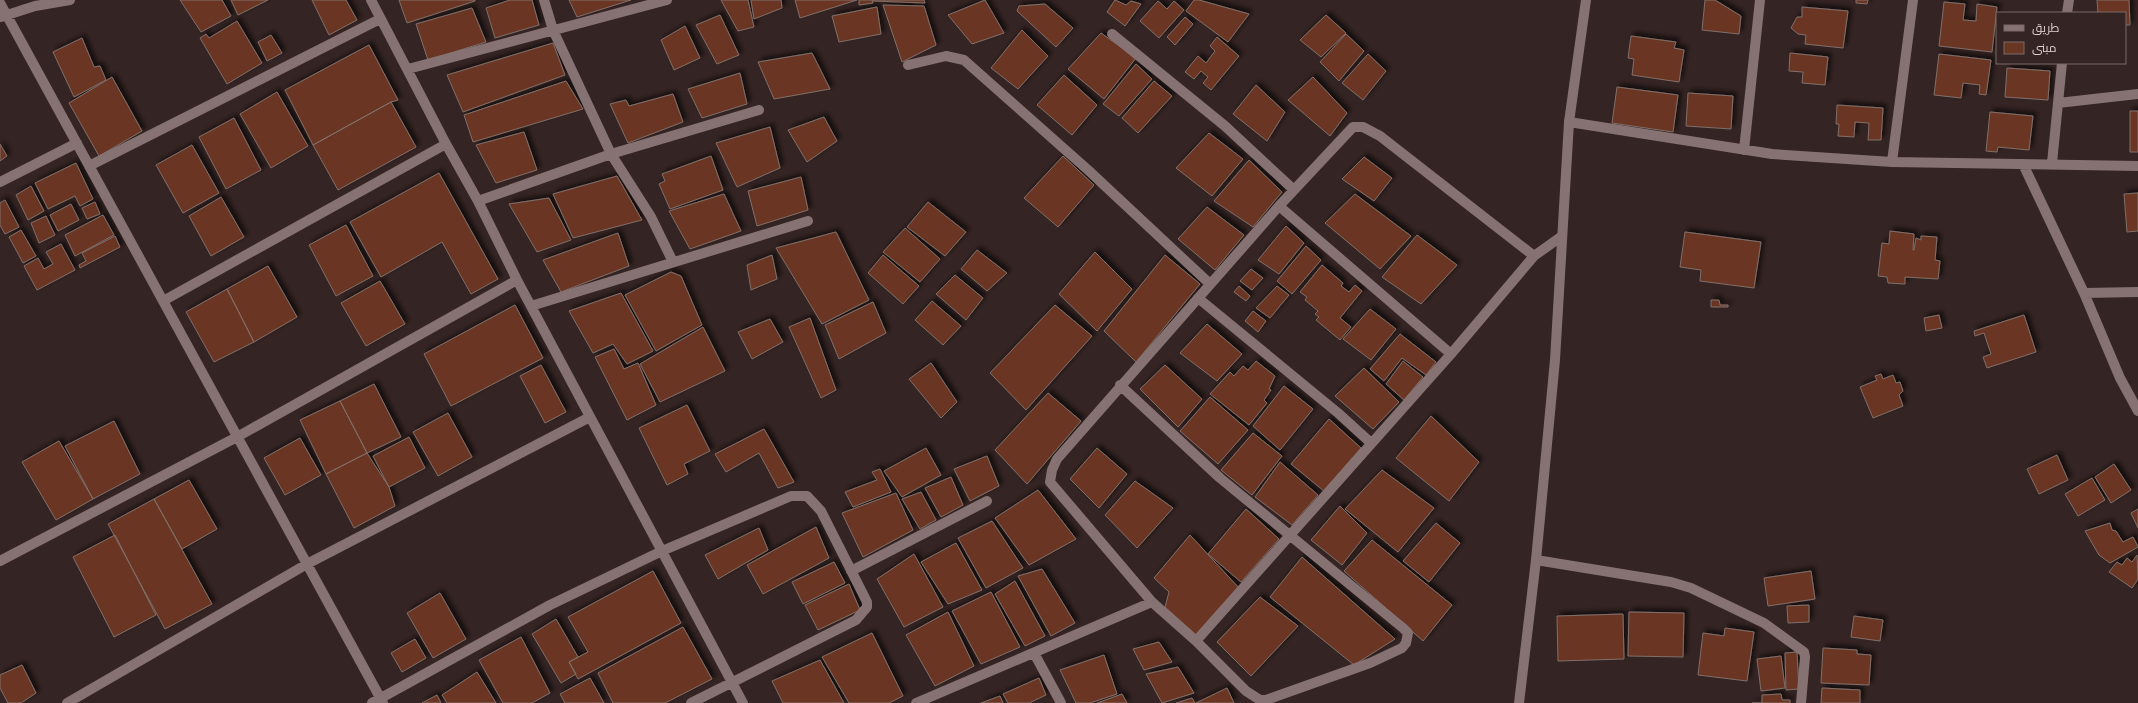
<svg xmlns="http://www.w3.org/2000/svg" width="2138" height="703" font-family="'Fira Sans Condensed',Cairo,sans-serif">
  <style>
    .building { fill: #6a3624; stroke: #816f69; filter: url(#shadow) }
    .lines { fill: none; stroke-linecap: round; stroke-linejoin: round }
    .minor { stroke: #867272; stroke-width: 10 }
    .tertiary { stroke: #867272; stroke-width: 10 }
  </style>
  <defs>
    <filter id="shadow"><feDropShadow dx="3.5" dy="-3.5" stdDeviation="2" flood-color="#0009"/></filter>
  </defs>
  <rect width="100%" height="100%" fill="#342423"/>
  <path class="building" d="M180,0H222L231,16L201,32Z
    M231,0H268L238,15Z
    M312,0H346L357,20L329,35Z
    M399,0H475V1L407,23Z
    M510,0H532L539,25L495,38L486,8Z
    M569,0H631L577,17Z
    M721,0H748L754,27L738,31Z
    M751,0H781L782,8L754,19Z
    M795,0H857L800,18Z
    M859,0H872L873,3L859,5Z
    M873,0H924L925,3L873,1Z
    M985,0L1004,33L972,44L948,15Z
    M1115,0L1126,5L1131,1L1141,4L1125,26L1107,12Z
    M1194,0H1199L1249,14L1228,42L1186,11Z
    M1705,0H1715L1741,16L1739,34L1702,30Z
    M1856,0H1868L1867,4L1856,3Z
    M2097,0H2129L2130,25H2125V13H2098Z
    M1158,1L1167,9L1174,1L1184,10L1159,38L1140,21Z
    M1944,2L1965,4L1963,20L1976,21L1977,4L1997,7L1992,52L1939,46Z
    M1045,4L1073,28L1056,47L1017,11L1019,6Z
    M883,5L924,6L936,45L902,62Z
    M877,7L881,34L839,42L832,16Z
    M1802,7L1848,11L1843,48L1805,44L1806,35L1798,34L1791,28L1797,17H1802Z
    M472,8L486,42L428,60L416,24Z
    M720,15L739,55L717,64L696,25Z
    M1326,15L1346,33L1321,57L1300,40Z
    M1185,17L1193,24L1175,45L1167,37Z
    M237,21L262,63L227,84L200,38L206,34L209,38Z
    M685,26L700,58L674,70L661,40Z
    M1022,30L1048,56L1018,89L991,68Z
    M1101,33L1136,58L1104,99L1068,69Z
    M1346,34L1364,51L1339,81L1320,62Z
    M271,35L282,53L267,61L258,42Z
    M1631,36L1676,42L1674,48L1684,50L1679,82L1632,75L1634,59L1628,58Z
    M1217,37L1239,56L1211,90L1203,83L1208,77L1201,71L1194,79L1185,72L1198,56L1206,63L1215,51L1210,46Z
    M82,38L94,67L100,66L106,80L74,97L53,52Z
    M553,43L565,75L463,112L447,75Z
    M369,45L398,100L391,102L313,145L285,90Z
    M812,53L830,89L774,99L758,62Z
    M1790,53L1828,57L1825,85L1802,83L1803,72L1789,71Z
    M1368,54L1386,71L1363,100L1342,83Z
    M1939,54L1991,60L1986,95L1979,94L1980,85L1963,83L1961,98L1934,95Z
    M1136,64L1152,79L1119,116L1103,104Z
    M2007,68L2050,71L2048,100L2005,97Z
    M740,73L747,104L702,118L688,89Z
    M1064,75L1097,105L1072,135L1037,105Z
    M112,77L142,131L99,156L69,103Z
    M1313,77L1347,113L1330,136L1288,100Z
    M566,81L583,109L473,142L464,115Z
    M1154,81L1172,96L1138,133L1122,118Z
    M1256,85L1285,112L1267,141L1233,114Z
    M1617,87L1678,95L1673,132L1612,123Z
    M277,92L308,146L271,168L240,114Z
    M1688,93L1733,96L1731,129L1686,126Z
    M673,94L683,122L628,143L610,104L626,100L629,106Z
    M391,102L416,147L338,190L313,145Z
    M1837,105L1883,108L1881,140H1868L1869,123L1855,122L1854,137L1838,136L1839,124H1836Z
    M2130,111H2138V152H2130Z
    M1990,112L2033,116L2029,150L1998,147L1997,152L1986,151Z
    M824,117L837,141L807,162L788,130Z
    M234,118L261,170L226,189L199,137Z
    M770,127L780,168L737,187L716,143Z
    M524,132L537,170L496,183L476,145Z
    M1209,133L1243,159L1212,196L1176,168Z
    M0,144L7,156L0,161Z
    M192,145L219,193L183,213L156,165Z
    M711,156L723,190L670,209L659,184L665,181L662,174Z
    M1063,156L1094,185L1058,227L1024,198Z
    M1364,157L1392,178L1374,201L1342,179Z
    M1249,160L1282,192L1253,227L1214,201Z
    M76,163L93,199L80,206L75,196L48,209L35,183Z
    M439,173L498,279L471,294L442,242L381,277L350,222Z
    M617,176L642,220L573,238L553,194Z
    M801,177L808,210L757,226L748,191Z
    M31,186L44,211L28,220L16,195Z
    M2138,193V231L2127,232L2124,194Z
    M724,194L741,231L690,249L669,211Z
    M1355,194L1411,236L1380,269L1325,223Z
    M221,197L244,237L211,256L189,216Z
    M549,198L571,240L537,252L509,204Z
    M5,200L19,227L5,234L0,225V203Z
    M95,202L100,214L87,219L82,208Z
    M928,202L966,232L945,256L907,227Z
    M71,204L79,220L58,231L50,215Z
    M1207,207L1244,235L1215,270L1178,239Z
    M103,215L114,235L75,256L65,235Z
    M46,216L55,235L39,243L31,223Z
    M346,225L373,276L336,296L309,245Z
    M1286,226L1304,243L1279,274L1258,260Z
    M905,228L940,259L920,282L883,252Z
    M21,230L36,256L23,263L9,237Z
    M1890,231L1914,234L1913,250H1914L1916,238L1921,240V236L1937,237L1935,260L1940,261L1938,279L1905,277V284L1888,283L1887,277L1878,276L1882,243L1889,244Z
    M836,232L869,300L822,324L776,248Z
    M1685,232L1761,242L1754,288L1700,281L1701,270L1680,267Z
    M618,233L629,266L561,292L543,260Z
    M1417,235L1457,265L1421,304L1382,277Z
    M115,236L120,247L80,268L79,265L86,261L82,253Z
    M61,244L75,270L37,290L24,266L38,258L44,269L53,264L46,252Z
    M1306,246L1321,260L1292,294L1277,281Z
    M977,250L1007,273L987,291L961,269Z
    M1095,252L1132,289L1097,331L1059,294Z
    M772,255L777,279L751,290L747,265Z
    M883,255L919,286L903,304L868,273Z
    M1165,255L1200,284L1136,362L1104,331Z
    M1322,265L1343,283L1341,286L1349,292L1355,285L1362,291L1340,318L1351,327L1340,340L1316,320L1319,317L1315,314L1318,311L1305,300L1307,297L1300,292Z
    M268,266L297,317L254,342L227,289Z
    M1251,269L1263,278L1252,290L1240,281Z
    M671,272L681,276L702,325L656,351L625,295Z
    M955,275L983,298L966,320L936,294Z
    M380,281L405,324L366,346L341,303Z
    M1239,286L1250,296L1246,301L1234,292Z
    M1277,286L1289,295L1270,318L1256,308Z
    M227,289L254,342L214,362L186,312Z
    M621,293L653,351L627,364L613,344L593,353L569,311Z
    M1711,300H1719L1720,305H1728V307H1711Z
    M932,301L961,326L943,345L915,320Z
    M873,302L886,333L839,359L825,325Z
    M515,305L543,358L451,406L424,354Z
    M1055,305L1092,336L1026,410L990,373Z
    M1370,309L1396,329L1371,360L1343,339Z
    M1253,311L1266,321L1258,332L1245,321Z
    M1939,315L1942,328L1926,331L1924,318Z
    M2024,315L2036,352L1987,368L1983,357L1991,354L1984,333L1975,336L1974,331Z
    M810,318L836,390L821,398L789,327Z
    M770,319L783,342L752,359L738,332Z
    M1207,324L1242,354L1217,381L1180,353Z
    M703,327L725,371L660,402L640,364Z
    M1400,334L1436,362L1426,375L1402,358L1384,381L1370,369Z
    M614,349L624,369L638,363L656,405L627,420L595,357Z
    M1256,361L1275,376L1269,389L1271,390L1264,400L1267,403L1249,425L1210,394L1230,372L1234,376L1243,366L1248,370Z
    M1403,361L1423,377L1404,400L1386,384Z
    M931,363L957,402L941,418L909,379Z
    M541,365L566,412L545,423L520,376Z
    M1165,365L1202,399L1178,427L1140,389Z
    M1364,368L1399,402L1373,429L1335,396Z
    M1881,374L1883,379L1893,375L1896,383L1900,382L1903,391L1899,395L1903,406L1873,418L1860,387L1877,380L1875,376Z
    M374,384L401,437L367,453L340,401Z
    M1284,386L1313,409L1280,450L1253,426Z
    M1048,393L1081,421L1027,484L995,450Z
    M1210,397L1248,430L1218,464L1180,431Z
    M340,401L367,453L326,474L300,420Z
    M687,405L710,451L684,464L688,474L667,485L639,428Z
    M448,413L472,457L438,476L413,432Z
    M1431,416L1479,462L1449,501L1396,458Z
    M1329,419L1361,448L1324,491L1291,464Z
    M114,421L140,474L93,499L65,446Z
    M764,429L794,482L778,488L759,453L726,472L715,454Z
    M1253,433L1282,456L1252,495L1221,470Z
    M409,437L425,468L389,487L373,456Z
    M300,438L321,475L285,495L264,458Z
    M59,441L93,499L56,520L22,462Z
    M926,448L941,475L902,497L884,471Z
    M1097,448L1127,474L1099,508L1070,479Z
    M367,453L389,487L395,506L354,528L326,474Z
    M2057,455L2068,480L2039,494L2027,469Z
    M987,456L999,486L970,501L954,469Z
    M1280,462L1318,495L1292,525L1255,497Z
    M2114,464L2131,490L2111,503L2095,477Z
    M880,469L891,492L853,507L845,492L877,480L872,472Z
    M1382,470L1434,508L1398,552L1345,509Z
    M951,477L963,505L941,517L925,488Z
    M2092,478L2105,500L2078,516L2065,494Z
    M189,480L217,529L182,549L154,499Z
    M1135,481L1173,508L1137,548L1105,515Z
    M1038,490L1076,539L1029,565L995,518Z
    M921,492L936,520L920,529L902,499Z
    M896,493L913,530L863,557L842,513Z
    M154,499L212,604L165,629L108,524Z
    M1340,506L1367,533L1342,565L1311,540Z
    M1246,509L1279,539L1241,582L1208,554Z
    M2138,509V528L2131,513Z
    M992,521L1023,568L986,588L958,538Z
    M1436,523L1460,543L1429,582L1403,561Z
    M2110,523L2112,530L2116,531L2123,542L2133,537L2138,547L2110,563L2099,555L2085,531Z
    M816,527L829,558L763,594L747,565Z
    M759,528L768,550L718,579L705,555Z
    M115,535L156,615L114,637L73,557Z
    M1190,535L1239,588L1197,636L1165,607L1169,592L1154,578Z
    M1372,540L1452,605L1423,641L1344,571Z
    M956,543L982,590L948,604L921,562Z
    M914,554L943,607L904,627L877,579Z
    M2137,555L2138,579L2132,588L2109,572L2117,562L2122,565L2127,558L2132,562Z
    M1302,557L1395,639L1354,665L1270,597Z
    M834,562L845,583L803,604L792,582Z
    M1042,569L1075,623L1051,636L1018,576Z
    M653,571L681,623L578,679L569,662L588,652L568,617Z
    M1811,571L1815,599L1768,606L1764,578Z
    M1015,581L1045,636L1025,646L995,594Z
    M849,584L860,610L818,630L805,605Z
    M991,592L1020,647L981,664L952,611Z
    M440,593L466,639L433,658L407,613Z
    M1260,597L1298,626L1251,676L1217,642Z
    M1809,605V622L1788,623L1787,606Z
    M948,612L974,666L935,686L906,635Z
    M1629,612L1684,613L1683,657L1628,656Z
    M1623,614L1624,659L1558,661L1557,616Z
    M1854,616L1883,620L1880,641L1851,637Z
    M556,619L578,657L569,662L576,674L561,683L532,634Z
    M683,627L712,679L665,703H613L598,673Z
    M1725,628L1754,632L1747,681L1698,675L1703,633L1724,636Z
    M872,633L903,696L889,703H849L822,657Z
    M521,637L550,693L532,703H503L479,660Z
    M415,639L426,658L402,672L391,653Z
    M1159,642L1172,662L1144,670L1133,649Z
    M1823,648L1857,650V654L1871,655L1869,685L1821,683Z
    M1797,652L1799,689L1786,690L1785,653Z
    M1104,655L1117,694L1090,703H1076L1060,670Z
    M1781,656L1785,688L1761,691L1757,659Z
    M820,660L844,703H783L772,681Z
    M22,665L36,693L21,703H8L0,688V675Z
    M1178,667L1194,693L1162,703L1146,674Z
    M477,672L496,703H447L442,695Z
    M590,678L604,703H565L560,694Z
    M1039,678L1046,695L1029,703H1008L1003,694Z
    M1227,688L1234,703H1196Z
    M1822,688L1860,690V703H1821Z
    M1122,694L1127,703H1097Z
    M1781,694L1782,700H1790V703H1752H1762V695Z
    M437,695L441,703H422Z
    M1000,696L1003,703H981Z
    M1192,698L1195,703H1176Z"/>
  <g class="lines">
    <path class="minor" d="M371,0L446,144L478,201L517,280L743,703
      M544,0L553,30L611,154L651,217L673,262
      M0,3L383,703
      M2067,13L2069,0
      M1,17L35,6L70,0
      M1112,34L1225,126L1294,190
      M908,65L946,56L964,60L1088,170L1210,284
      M408,69L667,0
      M2058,103L2138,94
      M1569,122L1772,154L1892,162L2138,166
      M1744,150L1760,0
      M1892,162L1913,0
      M2052,163L2062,63
      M2023,164L2084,293L2120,378L2138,411
      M89,166L380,19
      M0,182L77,143
      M478,201L611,154L759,110
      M1279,206L1451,354
      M2084,293L2138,292
      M1198,298L1338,413L1371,443
      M163,301L446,144
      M531,306L808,221
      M1120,385L1220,478L1403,628L1408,633L1406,643L1402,648L1370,663L1266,700H1260L1246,691L1196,641L1152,602L1050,482L1052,470L1057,459L1279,206L1353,127H1363L1380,136L1534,256
      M1536,560L1671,582L1691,588L1764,623L1804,652L1805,657L1801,703
      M0,561L237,437L517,280
      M851,571L987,501
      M1196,641L1451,354L1534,256L1562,236
      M1034,653L1061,703
      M67,703L307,564L590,417
      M372,703L550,605L662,551L791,496H807L821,511L867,602V607L856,620L691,703
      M916,703L1152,602"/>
    <path class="tertiary" d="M1519,703L1536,560L1555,360L1569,122L1586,0"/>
  </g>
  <rect x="1996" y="12" width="130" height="52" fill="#342423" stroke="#786a69"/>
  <rect x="2004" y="25" width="20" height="6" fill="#867272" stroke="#786a69"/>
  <text x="2032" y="32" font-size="12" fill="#ded3d2">طريق</text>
  <rect x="2004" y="42" width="20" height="12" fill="#6a3624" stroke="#786a69"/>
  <text x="2032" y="52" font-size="12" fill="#ded3d2">مبنى</text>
</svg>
